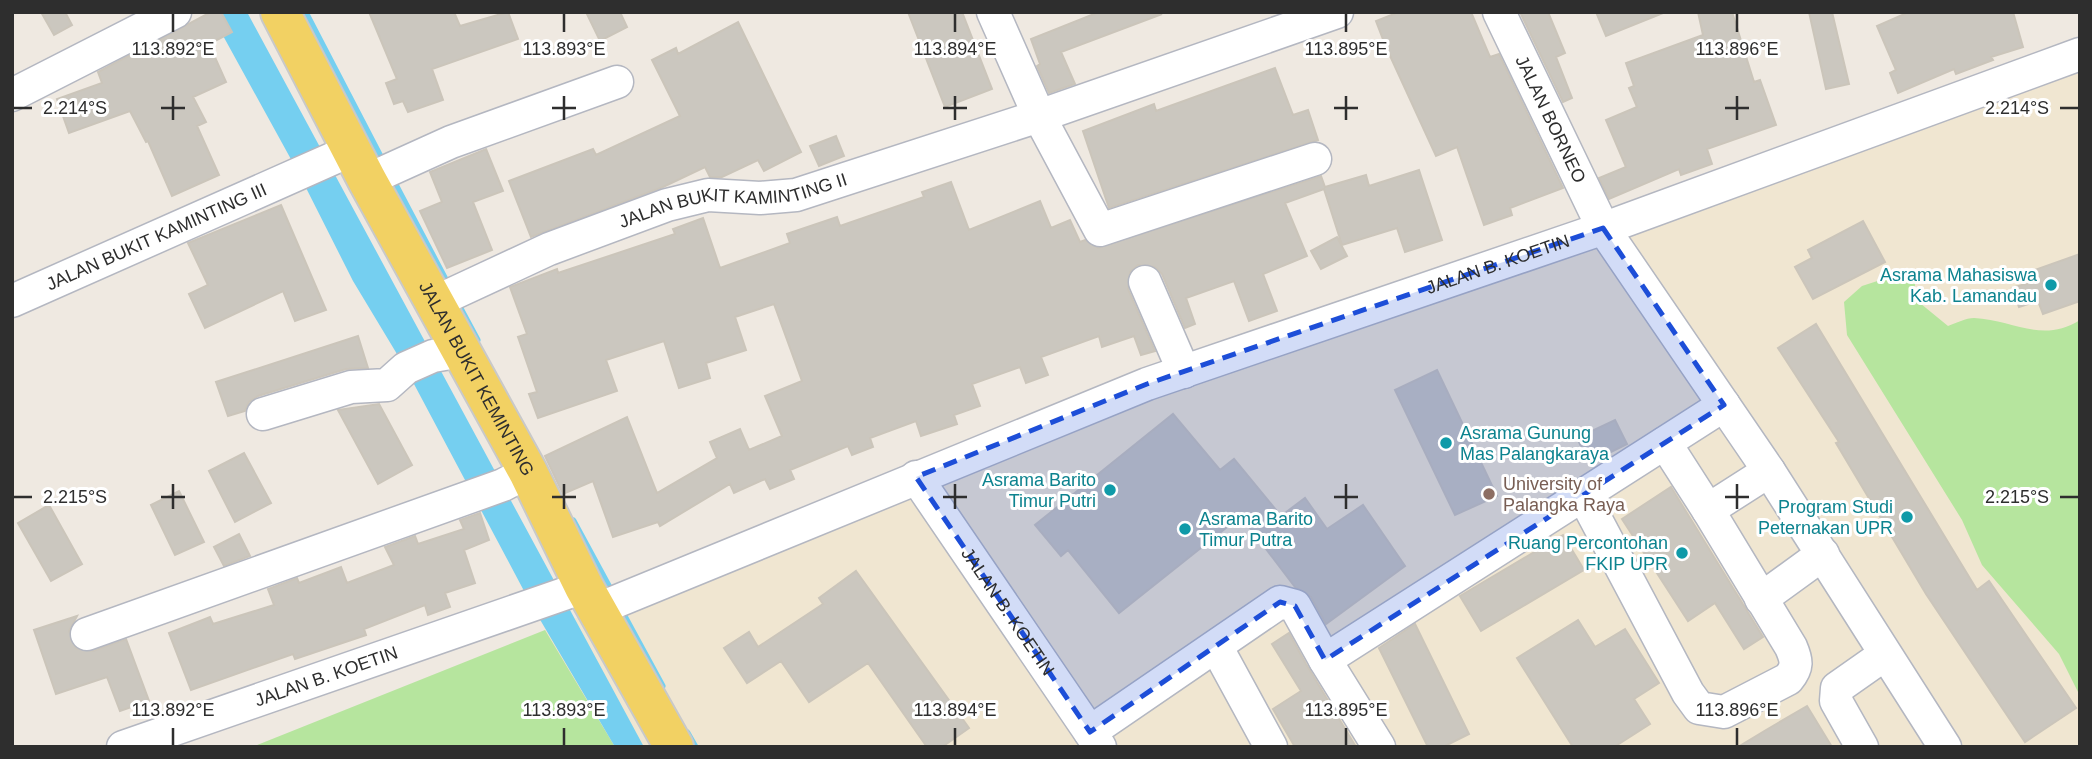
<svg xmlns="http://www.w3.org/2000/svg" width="2092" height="759" font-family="Arial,sans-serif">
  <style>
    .education { fill: #f0e6d1 }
    .green { fill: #b6e59e }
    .water { fill: #75cff0 }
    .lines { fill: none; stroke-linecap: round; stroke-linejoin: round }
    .stream { stroke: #75cff0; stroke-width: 7 }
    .building { fill: #cbc7bf; stroke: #cbc5ba; stroke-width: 2 }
    .minor-casing { stroke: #b4b7c1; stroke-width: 35 }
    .major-casing { stroke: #c9c9c9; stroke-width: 42 }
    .minor { stroke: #fff; stroke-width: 32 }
    .major { stroke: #f2d163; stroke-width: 38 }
    .marked { fill: #1d4ed8; fill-opacity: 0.2; stroke: #1d4ed8; stroke-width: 5; stroke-dasharray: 14 9; stroke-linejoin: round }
    .ticks { fill: none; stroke: #2e2e2e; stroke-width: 2.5 }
    .culture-dot { fill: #0f9aa8; stroke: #fff; stroke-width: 2.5 }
    .education-dot { fill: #8d6e63; stroke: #fff; stroke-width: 2.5 }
    .labels { text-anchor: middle; stroke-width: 6; stroke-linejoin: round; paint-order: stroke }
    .street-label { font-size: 18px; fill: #2e2e2e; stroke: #fff }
    .culture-label { font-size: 18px; fill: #0d838f; stroke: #fff; text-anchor: end }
    .education-label { font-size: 18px; fill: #785e54; stroke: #fff; text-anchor: start }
    .ticks-label { font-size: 18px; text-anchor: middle; fill: #2e2e2e; stroke: #fff; stroke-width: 6; stroke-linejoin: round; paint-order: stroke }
  </style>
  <rect width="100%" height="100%" fill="#efe9e1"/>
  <path class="education" d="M2080,67V747H606L545,630L1151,395Z"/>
  <path class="green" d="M1902,273L1915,276V299L1948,326C1956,323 1966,318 1974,318C2014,320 2042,344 2080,320L2079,694L2059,654L1982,565L1962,520L1847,335L1844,302L1862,286Z
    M545,630L615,747H252Z"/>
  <path class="water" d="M210,12H247L644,747H615L532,606L406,369L353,281L298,172Z"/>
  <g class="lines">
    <path class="stream" d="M305,12L384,164
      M391,177L449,287
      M456,301L477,340
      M573,521L612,593
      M619,607L662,686
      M687,733L695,747"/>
  </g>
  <path class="building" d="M41,12H65L72,25L54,35Z
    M211,12H221L232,32L209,44L226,82L193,97L206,122L197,126L219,175L172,196L148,141L146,142L130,111L69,133L57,99L102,83L98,72Z
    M369,12H454L460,26L508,12L518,39L432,69L443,100L408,112L403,101L394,104L386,83L397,79Z
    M586,12H620L627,27L600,41Z
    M908,12H962L992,89L945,107Z
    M1099,12L1162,14L1061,52L1075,84L1049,93L1037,66L1040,64L1031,39Z
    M1399,12H1471L1490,57L1499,54L1563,188L1510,208L1512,215L1484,225L1457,147L1436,156L1386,47L1376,21Z
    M1520,12H1548L1565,53L1556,57L1572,98L1563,102Z
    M1596,12H1663V13L1606,36Z
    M1698,12H1732L1754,82L1760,80L1776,125L1707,149L1712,164L1681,175L1679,169L1609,199L1599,178L1626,167L1606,120L1637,107L1629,88L1634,86L1626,63L1703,35Z
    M1809,12H1832L1849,84L1826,89Z
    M1909,12H2013L2023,47L1991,57L1993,60L1956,74L1954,69L1898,93L1890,73L1896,70L1877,26Z
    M738,22L801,152L764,171L758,160L722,177H710L705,167L663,187L531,237L509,181L593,149L596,155L680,116L652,60L676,48L678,54Z
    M1275,68L1293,115L1308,110L1318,140L1109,208L1083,131L1154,104L1156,111Z
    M836,136L844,156L819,166L810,146Z
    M486,149L503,191L473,202L492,250L447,268L420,211L442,202L430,172Z
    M1419,170L1442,240L1405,252L1397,228L1342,245L1324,189L1285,203L1307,256L1263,274L1277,311L1249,321L1234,281L1186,298L1195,324L1185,328L1162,274L1155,267L1138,265L1130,272L1128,289L1155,351L1141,355L1134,336L1102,347L1099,336L1041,357L1048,375L1026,383L1020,367L972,384L980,406L954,415L957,424L921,436L916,421L870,438L873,447L852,455L848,446L790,470L794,479L770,489L765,479L734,493L730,484L660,526L658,522L613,537L593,481L563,494L545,456L627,417L657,493L717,458L710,442L740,429L749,450L782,436L765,396L802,381L774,304L735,317L746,350L706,363L710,378L679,388L664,341L606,360L617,391L538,418L529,394L537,392L518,337L527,334L510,287L557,269L558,273L675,234L673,229L703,218L720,268L790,243L787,234L837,217L840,226L924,197L922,192L951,182L969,230L1040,201L1051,228L1070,220L1080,242L1085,240L1098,248L1321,176L1325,187L1366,175L1369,186Z
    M281,205L326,310L295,321L283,291L205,328L189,294L208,285L188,243Z
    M1863,221L1885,262L1813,299L1795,267L1812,258L1808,250Z
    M1337,237L1347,256L1321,269L1311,251Z
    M2080,254V301L2043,314L2038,301L2019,307L2012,288L2032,282L2029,272Z
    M1816,324L1977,590L1989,581L2076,708L2025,742L1926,594L1836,443L1839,442L1778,348Z
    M358,336L368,368L346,369L258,396L249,402L245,411L228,416L216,382Z
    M1437,370L1497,496L1455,515L1395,390Z
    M379,404L412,465L378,484L338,410Z
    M1173,414L1220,470L1234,459L1281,516L1305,498L1327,529L1363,505L1405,566L1326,624L1311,597L1295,587L1241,516L1119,613L1068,550L1061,556L1035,525Z
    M1615,420L1627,444L1589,463L1577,438Z
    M244,453L271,503L235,522L209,471Z
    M1671,487L1763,637L1744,649L1715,603L1688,621L1622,519Z
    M179,491L204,542L175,555L151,505Z
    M49,505L82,564L51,581L18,523Z
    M480,513L489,540L464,550L475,583L445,593L450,607L428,615L425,605L364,629L366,635L295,659L293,654L191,690L169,633L210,617L213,624L274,605L268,589L297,578L299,583L341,567L347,583L394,565L385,547L415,536L418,544L464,529L460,520Z
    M239,534L250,556L224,566L214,547Z
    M1563,535L1584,570L1481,631L1460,596Z
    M856,571L969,728L942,747H927L868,663L809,702L781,661L747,683L724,648L749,632L758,647L823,604L819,598Z
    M77,616L69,631L76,648L93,651L126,639L149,701L120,711L107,677L56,694L34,630Z
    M1578,620L1595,647L1625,629L1659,683L1634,699L1650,724L1614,747H1573L1517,658Z
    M1415,624L1469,734L1443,747H1428L1379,648Z
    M1289,633L1306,664L1356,747H1295L1273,709L1301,691L1272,644Z
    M1807,706L1832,747H1738L1766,730Z"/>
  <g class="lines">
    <defs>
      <g id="minor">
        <path d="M993,12L1039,116L1100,230L1315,159"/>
        <path id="s1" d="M1499,12L1603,228L1769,471L1945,747"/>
        <path d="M12,95L175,12"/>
        <path d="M367,180L451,142L617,82"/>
        <path d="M1145,282L1184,372"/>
        <path id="s2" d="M12,301L352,150"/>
        <path id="s3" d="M435,302L549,249L667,205L708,195L760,198L796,195L1039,116L1337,12"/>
        <path d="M263,414L351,387L387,385L406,368L433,356L462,351"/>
        <path d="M1665,443L1708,510"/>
        <path id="s4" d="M916,477L1100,747"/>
        <path d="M1584,497L1688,693L1699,708L1724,712L1788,679C1798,667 1797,661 1791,647L1708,510L1769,471"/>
        <path d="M1761,599L1823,554"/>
        <path id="s5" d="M598,609L1147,384L1616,224L2080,54"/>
        <path d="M87,634L503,485L528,472"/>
        <path d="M1217,648L1271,747"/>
        <path d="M1325,660L1724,405"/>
        <path d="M1090,732L1280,602L1295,606L1325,660L1379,747"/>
        <path id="s6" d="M123,747L584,587"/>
        <path d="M1862,747L1836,701L1837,688L1884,655"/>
      </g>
      <g id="major">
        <path id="s7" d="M280,12L367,180L528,472L584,587L674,747"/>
      </g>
    </defs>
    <use href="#minor" class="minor-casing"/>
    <use href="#major" class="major-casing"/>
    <use href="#minor" class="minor"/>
    <use href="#major" class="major"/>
  </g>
  <path class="marked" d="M1603,228L1724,405L1325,660L1295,606L1280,602L1090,732L916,477L1147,384Z"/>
  <path class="ticks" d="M173,14V32M564,14V32M955,14V32M1346,14V32M1737,14V32M173,96V120M564,96V120M955,96V120M1346,96V120M1737,96V120M14,108H32M161,108H185M552,108H576M943,108H967M1334,108H1358M1725,108H1749M2060,108H2078M173,484V509M564,484V509M955,484V509M1346,484V509M1737,484V509M14,497H32M161,497H185M552,497H576M943,497H967M1334,497H1358M1725,497H1749M2060,497H2078M173,728V745M564,728V745M955,728V745M1346,728V745M1737,728V745"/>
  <g class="culture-dot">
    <circle cx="2051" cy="285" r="7"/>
    <circle cx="1446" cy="443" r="7"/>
    <circle cx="1110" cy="490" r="7"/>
    <circle cx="1907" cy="517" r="7"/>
    <circle cx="1185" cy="529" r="7"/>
    <circle cx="1682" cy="553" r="7"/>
  </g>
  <circle class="education-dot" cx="1489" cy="494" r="7"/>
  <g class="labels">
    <g class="street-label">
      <text dy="6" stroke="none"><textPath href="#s1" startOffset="119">JALAN BORNEO</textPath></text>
      <text dy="6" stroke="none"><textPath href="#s3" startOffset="318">JALAN BUKIT KAMINTING II</textPath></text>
      <text dy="6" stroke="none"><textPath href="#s2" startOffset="158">JALAN BUKIT KAMINTING III</textPath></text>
      <text dy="6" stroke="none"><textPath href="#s5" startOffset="964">JALAN B. KOETIN</textPath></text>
      <text dy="6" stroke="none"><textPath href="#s7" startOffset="416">JALAN BUKIT KEMINTING</textPath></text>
      <text dy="6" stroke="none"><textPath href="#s4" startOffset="163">JALAN B. KOETIN</textPath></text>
      <text dy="6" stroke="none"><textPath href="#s6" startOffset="215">JALAN B. KOETIN</textPath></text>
    </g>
    <g class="culture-label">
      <text x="2037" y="281">Asrama Mahasiswa<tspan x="2037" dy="21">Kab. Lamandau</tspan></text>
      <text x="1460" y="439" text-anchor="start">Asrama Gunung<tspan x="1460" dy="21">Mas Palangkaraya</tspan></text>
      <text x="1096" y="486">Asrama Barito<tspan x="1096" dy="21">Timur Putri</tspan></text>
      <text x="1893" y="513">Program Studi<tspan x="1893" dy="21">Peternakan UPR</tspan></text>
      <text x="1199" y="525" text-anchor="start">Asrama Barito<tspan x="1199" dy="21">Timur Putra</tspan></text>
      <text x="1668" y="549">Ruang Percontohan<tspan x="1668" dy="21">FKIP UPR</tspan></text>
    </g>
    <g class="education-label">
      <text x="1503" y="490">University of<tspan x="1503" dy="21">Palangka Raya</tspan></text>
    </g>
  </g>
  <g class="ticks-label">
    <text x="173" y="55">113.892°E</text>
    <text x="564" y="55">113.893°E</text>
    <text x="955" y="55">113.894°E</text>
    <text x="1346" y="55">113.895°E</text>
    <text x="1737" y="55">113.896°E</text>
    <text x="75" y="114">2.214°S</text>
    <text x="2017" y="114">2.214°S</text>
    <text x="75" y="503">2.215°S</text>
    <text x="2017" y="503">2.215°S</text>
    <text x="173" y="716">113.892°E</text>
    <text x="564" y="716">113.893°E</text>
    <text x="955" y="716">113.894°E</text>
    <text x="1346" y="716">113.895°E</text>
    <text x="1737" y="716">113.896°E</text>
  </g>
  <rect width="2092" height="759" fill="none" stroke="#2e2e2e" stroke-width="28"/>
</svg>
